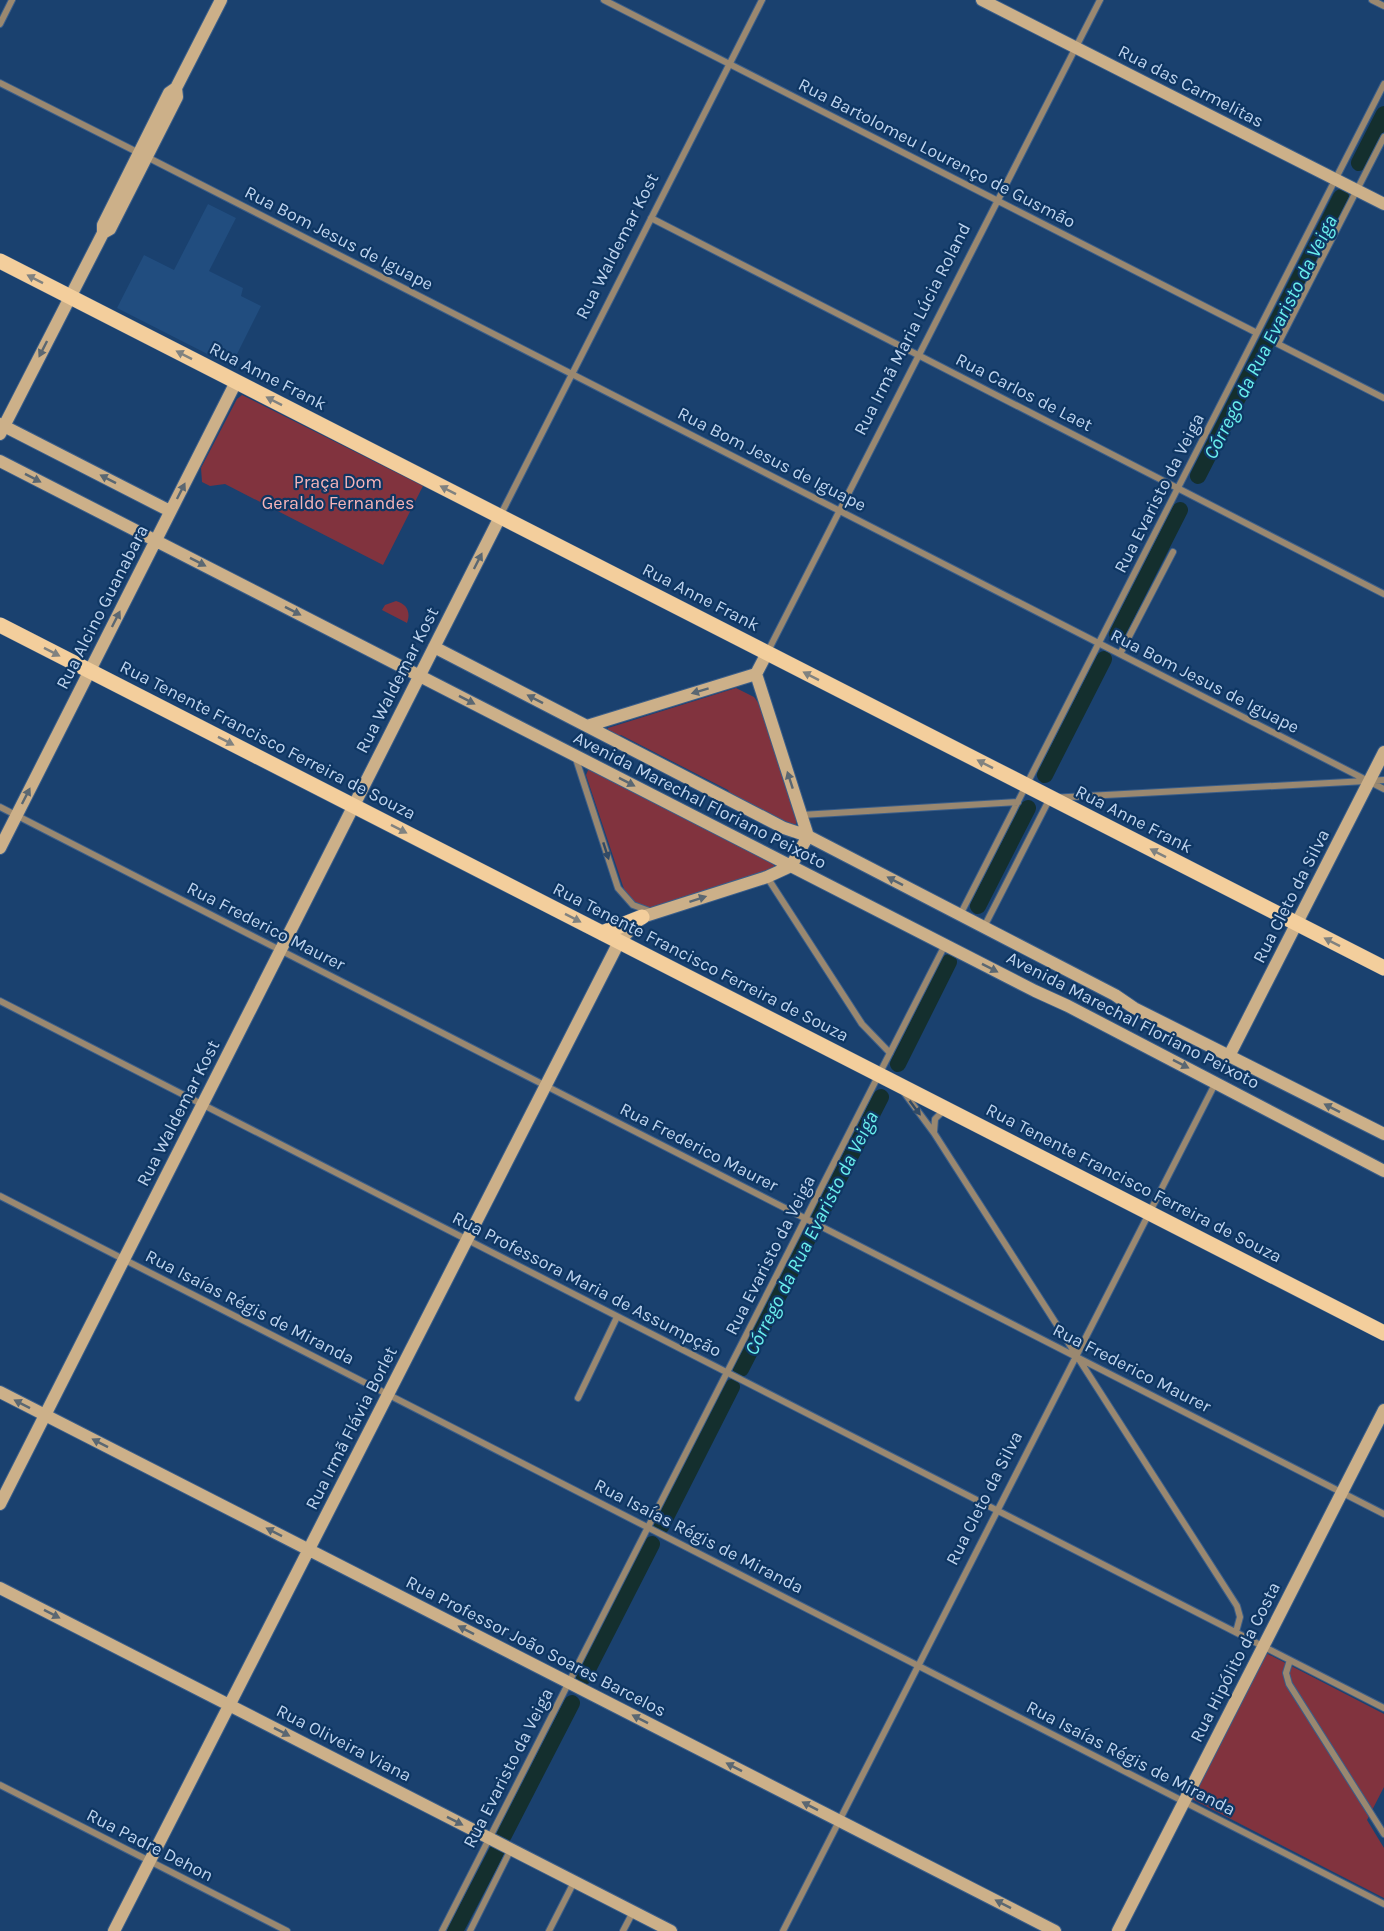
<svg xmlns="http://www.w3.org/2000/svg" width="1384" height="1931" font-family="Karla,sans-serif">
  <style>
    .built { fill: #214d7f }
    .green { fill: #81333e }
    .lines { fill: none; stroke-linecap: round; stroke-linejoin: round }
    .river { stroke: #142f2e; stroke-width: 16 }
    .street-casing { stroke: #3b5e89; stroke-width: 8 }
    .secondary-casing { stroke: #3b5e89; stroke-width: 14 }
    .primary-casing { stroke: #3b5e89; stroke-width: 16 }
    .street { stroke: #9a8870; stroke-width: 6 }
    .secondary { stroke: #ccb089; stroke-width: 12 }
    .primary { stroke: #f3ce9c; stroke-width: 15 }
    .oneway { fill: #808280 }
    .oneway2 { fill: #5a6772 }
    .oneway3 { fill: #314a66 }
    .labels { text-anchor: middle; stroke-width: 4.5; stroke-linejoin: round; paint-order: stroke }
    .street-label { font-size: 18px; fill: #bed4ef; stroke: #0e3663 }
    .park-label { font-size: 18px; fill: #f6b4b8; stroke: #0e3663 }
    .water-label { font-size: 20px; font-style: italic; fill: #6aefed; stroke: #0e3663 }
  </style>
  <rect width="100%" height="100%" fill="#1a416f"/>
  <path class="built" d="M208,204L236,218L209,271L243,288L241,296L261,306L231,366L117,308L144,255L174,270Z"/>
  <path class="green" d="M242,395L423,486L383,565L225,484L210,486L202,482L201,468L237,399Z
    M396,601C407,604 411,612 407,623L382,610L385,605Z
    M736,688L754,697L762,708L797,820L795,826L731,795L728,790L621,735L615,737L607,731L608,728Z
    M589,768L774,864V867L765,872L652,909L633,902L624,889L586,775Z
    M1264,1652L1384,1714V1787L1367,1820L1384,1848V1898L1190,1798Z"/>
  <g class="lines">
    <path class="river" d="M1359,163L1384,114
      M1198,476L1341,197
      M1117,634L1180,510
      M1045,775L1104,659
      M978,906L1028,808
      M898,1064L949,962
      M741,1369L881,1097
      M661,1527L732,1387
      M584,1677L652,1544
      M504,1835L572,1703
      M455,1931L497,1851"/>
    <defs>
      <path id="street" d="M604,0L1257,333
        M1372,0L1384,6
        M0,24L12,0
        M0,83L139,153
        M1384,137L1278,344L1384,398
        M147,157L1384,789
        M651,218L1384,594
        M500,516L762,0
        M767,653L1100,0
        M1120,654L1173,552
        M575,756L618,888L633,905L652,912
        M0,807L1384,1514
        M801,815L1018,802
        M767,877L862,1024L890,1053
        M960,915L1384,84
        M984,927L1050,798L1384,780
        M0,1001L1384,1708
        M903,1091L934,1133L1237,1606L1240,1617L1236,1632
        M934,1132L935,1119L944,1110
        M0,1196L1384,1904
        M578,1398L617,1317
        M1290,1660L1286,1673L1289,1684L1384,1834
        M0,1785L287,1931
        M442,1931L945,945
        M470,1931L511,1849
        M549,1931L574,1882
        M623,1931L633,1912
        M783,1931L1216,1082"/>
      <path id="secondary" d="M982,0L1384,204
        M103,233V225L169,93L176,88L221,0
        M0,424L170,511
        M0,434L103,233L110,229L177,97L176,88
        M0,461L1035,991L1068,1006L1384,1171
        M434,647L784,828L808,836L1115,995L1134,1008L1384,1134
        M756,674L767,653
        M587,726L756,674
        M0,848L236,382
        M1229,1056L1384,752
        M0,1392L1055,1931
        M0,1504L500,517
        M0,1588L671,1931
        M114,1931L619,942L642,917L767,877L791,866L808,836L756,674
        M1118,1931L1384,1410"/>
      <path id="primary" d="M0,261L1384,968
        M0,625L1384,1333
        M602,933L642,917"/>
    </defs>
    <use href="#street" class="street-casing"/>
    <use href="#secondary" class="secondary-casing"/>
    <use href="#primary" class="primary-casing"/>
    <use href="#street" class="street"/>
    <use href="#secondary" class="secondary"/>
    <use href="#primary" class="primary"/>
  </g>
  <defs><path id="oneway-solid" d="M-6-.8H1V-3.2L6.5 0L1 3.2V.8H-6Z" transform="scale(1.5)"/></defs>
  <g class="oneway">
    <use href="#oneway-solid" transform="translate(35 279) rotate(-153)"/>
    <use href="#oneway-solid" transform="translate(184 355) rotate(-153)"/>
    <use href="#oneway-solid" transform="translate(274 401) rotate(-153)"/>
    <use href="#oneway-solid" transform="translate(448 490) rotate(-153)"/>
    <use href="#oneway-solid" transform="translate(52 652) rotate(27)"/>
    <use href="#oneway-solid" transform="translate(811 676) rotate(-153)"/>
    <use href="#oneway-solid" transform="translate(226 741) rotate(27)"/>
    <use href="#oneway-solid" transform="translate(985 764) rotate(-153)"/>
    <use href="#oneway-solid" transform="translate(399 829) rotate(27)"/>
    <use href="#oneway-solid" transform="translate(1158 853) rotate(-153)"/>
    <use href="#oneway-solid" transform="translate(573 918) rotate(27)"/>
    <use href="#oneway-solid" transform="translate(1332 942) rotate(-153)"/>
  </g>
  <g class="oneway2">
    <use href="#oneway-solid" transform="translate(43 349) rotate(117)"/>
    <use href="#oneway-solid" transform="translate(33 478) rotate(27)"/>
    <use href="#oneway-solid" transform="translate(108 479) rotate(-153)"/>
    <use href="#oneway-solid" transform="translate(181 491) rotate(-63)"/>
    <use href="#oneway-solid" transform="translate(478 561) rotate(-63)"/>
    <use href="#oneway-solid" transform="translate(198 562) rotate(27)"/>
    <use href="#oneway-solid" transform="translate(293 611) rotate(27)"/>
    <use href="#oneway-solid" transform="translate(116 619) rotate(-63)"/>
    <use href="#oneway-solid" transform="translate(700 691) rotate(163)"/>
    <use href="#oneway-solid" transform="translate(535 699) rotate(-153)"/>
    <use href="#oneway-solid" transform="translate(467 700) rotate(27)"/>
    <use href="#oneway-solid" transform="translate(790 780) rotate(-108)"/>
    <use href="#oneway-solid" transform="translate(627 782) rotate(27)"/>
    <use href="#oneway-solid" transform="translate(26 796) rotate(-63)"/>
    <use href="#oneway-solid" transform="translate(895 881) rotate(-153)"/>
    <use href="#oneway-solid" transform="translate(698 899) rotate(-18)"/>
    <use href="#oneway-solid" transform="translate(990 968) rotate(27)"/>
    <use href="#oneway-solid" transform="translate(1181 1064) rotate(27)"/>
    <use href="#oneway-solid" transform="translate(1332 1108) rotate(-153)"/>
    <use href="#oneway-solid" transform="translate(22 1404) rotate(-153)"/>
    <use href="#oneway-solid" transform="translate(100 1443) rotate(-153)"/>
    <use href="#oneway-solid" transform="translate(274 1532) rotate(-153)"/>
    <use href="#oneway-solid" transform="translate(52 1614) rotate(27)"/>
    <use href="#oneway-solid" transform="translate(466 1630) rotate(-153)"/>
    <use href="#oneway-solid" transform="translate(640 1719) rotate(-153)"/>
    <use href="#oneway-solid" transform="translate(282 1732) rotate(27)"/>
    <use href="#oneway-solid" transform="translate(734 1767) rotate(-153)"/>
    <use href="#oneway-solid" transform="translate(810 1806) rotate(-153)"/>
    <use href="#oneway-solid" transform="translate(455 1821) rotate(27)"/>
    <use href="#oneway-solid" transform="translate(1003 1904) rotate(-153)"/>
  </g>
  <g class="oneway3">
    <use href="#oneway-solid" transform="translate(606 851) rotate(72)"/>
    <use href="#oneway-solid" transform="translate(915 1108) rotate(53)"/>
  </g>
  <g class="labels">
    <g class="street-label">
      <text transform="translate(1191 86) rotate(27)" y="6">Rua das Carmelitas</text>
      <text transform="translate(937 153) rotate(27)" y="6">Rua Bartolomeu Lourenço de Gusmão</text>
      <text transform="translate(339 238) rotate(27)" y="6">Rua Bom Jesus de Iguape</text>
      <text transform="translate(617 246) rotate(-63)" y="6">Rua Waldemar Kost</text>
      <text transform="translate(912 329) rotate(-63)" y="6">Rua Irmã Maria Lúcia Roland</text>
      <text transform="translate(268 376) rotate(27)" y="6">Rua Anne Frank</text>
      <text transform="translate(1024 392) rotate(27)" y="6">Rua Carlos de Laet</text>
      <text transform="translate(772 459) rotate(27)" y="6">Rua Bom Jesus de Iguape</text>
      <text transform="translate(1159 493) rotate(-63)" y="6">Rua Evaristo da Veiga</text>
      <text transform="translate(701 597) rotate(27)" y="6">Rua Anne Frank</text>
      <text transform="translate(102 607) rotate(-63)" y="6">Rua Alcino Guanabara</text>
      <text transform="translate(397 680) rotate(-63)" y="6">Rua Waldemar Kost</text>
      <text transform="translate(1205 681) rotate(27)" y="6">Rua Bom Jesus de Iguape</text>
      <text transform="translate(268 740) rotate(27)" y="6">Rua Tenente Francisco Ferreira de Souza</text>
      <text transform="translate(700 800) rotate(27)" y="6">Avenida Marechal Floriano Peixoto</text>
      <text transform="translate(1134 819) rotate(27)" y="6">Rua Anne Frank</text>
      <text transform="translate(1291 896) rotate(-63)" y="6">Rua Cleto da Silva</text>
      <text transform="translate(266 926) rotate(27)" y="6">Rua Frederico Maurer</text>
      <text transform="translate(701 962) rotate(27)" y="6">Rua Tenente Francisco Ferreira de Souza</text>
      <text transform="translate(1133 1020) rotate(27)" y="6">Avenida Marechal Floriano Peixoto</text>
      <text transform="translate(178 1113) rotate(-63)" y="6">Rua Waldemar Kost</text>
      <text transform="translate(699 1147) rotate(27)" y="6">Rua Frederico Maurer</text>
      <text transform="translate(1134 1183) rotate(27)" y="6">Rua Tenente Francisco Ferreira de Souza</text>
      <text transform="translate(770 1255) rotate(-63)" y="6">Rua Evaristo da Veiga</text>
      <text transform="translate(587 1284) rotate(27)" y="6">Rua Professora Maria de Assumpção</text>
      <text transform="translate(250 1307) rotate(27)" y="6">Rua Isaías Régis de Miranda</text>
      <text transform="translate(1132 1368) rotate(27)" y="6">Rua Frederico Maurer</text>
      <text transform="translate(351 1428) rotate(-63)" y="6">Rua Irmã Flávia Borlet</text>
      <text transform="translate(984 1498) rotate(-63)" y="6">Rua Cleto da Silva</text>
      <text transform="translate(699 1536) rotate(27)" y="6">Rua Isaías Régis de Miranda</text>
      <text transform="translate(536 1646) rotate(27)" y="6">Rua Professor João Soares Barcelos</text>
      <text transform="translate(1235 1662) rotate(-63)" y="6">Rua Hipólito da Costa</text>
      <text transform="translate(344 1743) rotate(27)" y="6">Rua Oliveira Viana</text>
      <text transform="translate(1131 1758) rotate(27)" y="6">Rua Isaías Régis de Miranda</text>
      <text transform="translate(508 1768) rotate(-63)" y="6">Rua Evaristo da Veiga</text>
      <text transform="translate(150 1845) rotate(27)" y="6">Rua Padre Dehon</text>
    </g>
    <g class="park-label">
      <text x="338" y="488">Praça Dom<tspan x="338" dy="21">Geraldo Fernandes</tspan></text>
    </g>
    <g class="water-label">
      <text transform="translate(1270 337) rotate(-63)" y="7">Córrego da Rua Evaristo da Veiga</text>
      <text transform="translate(811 1233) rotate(-63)" y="7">Córrego da Rua Evaristo da Veiga</text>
    </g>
  </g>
</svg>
